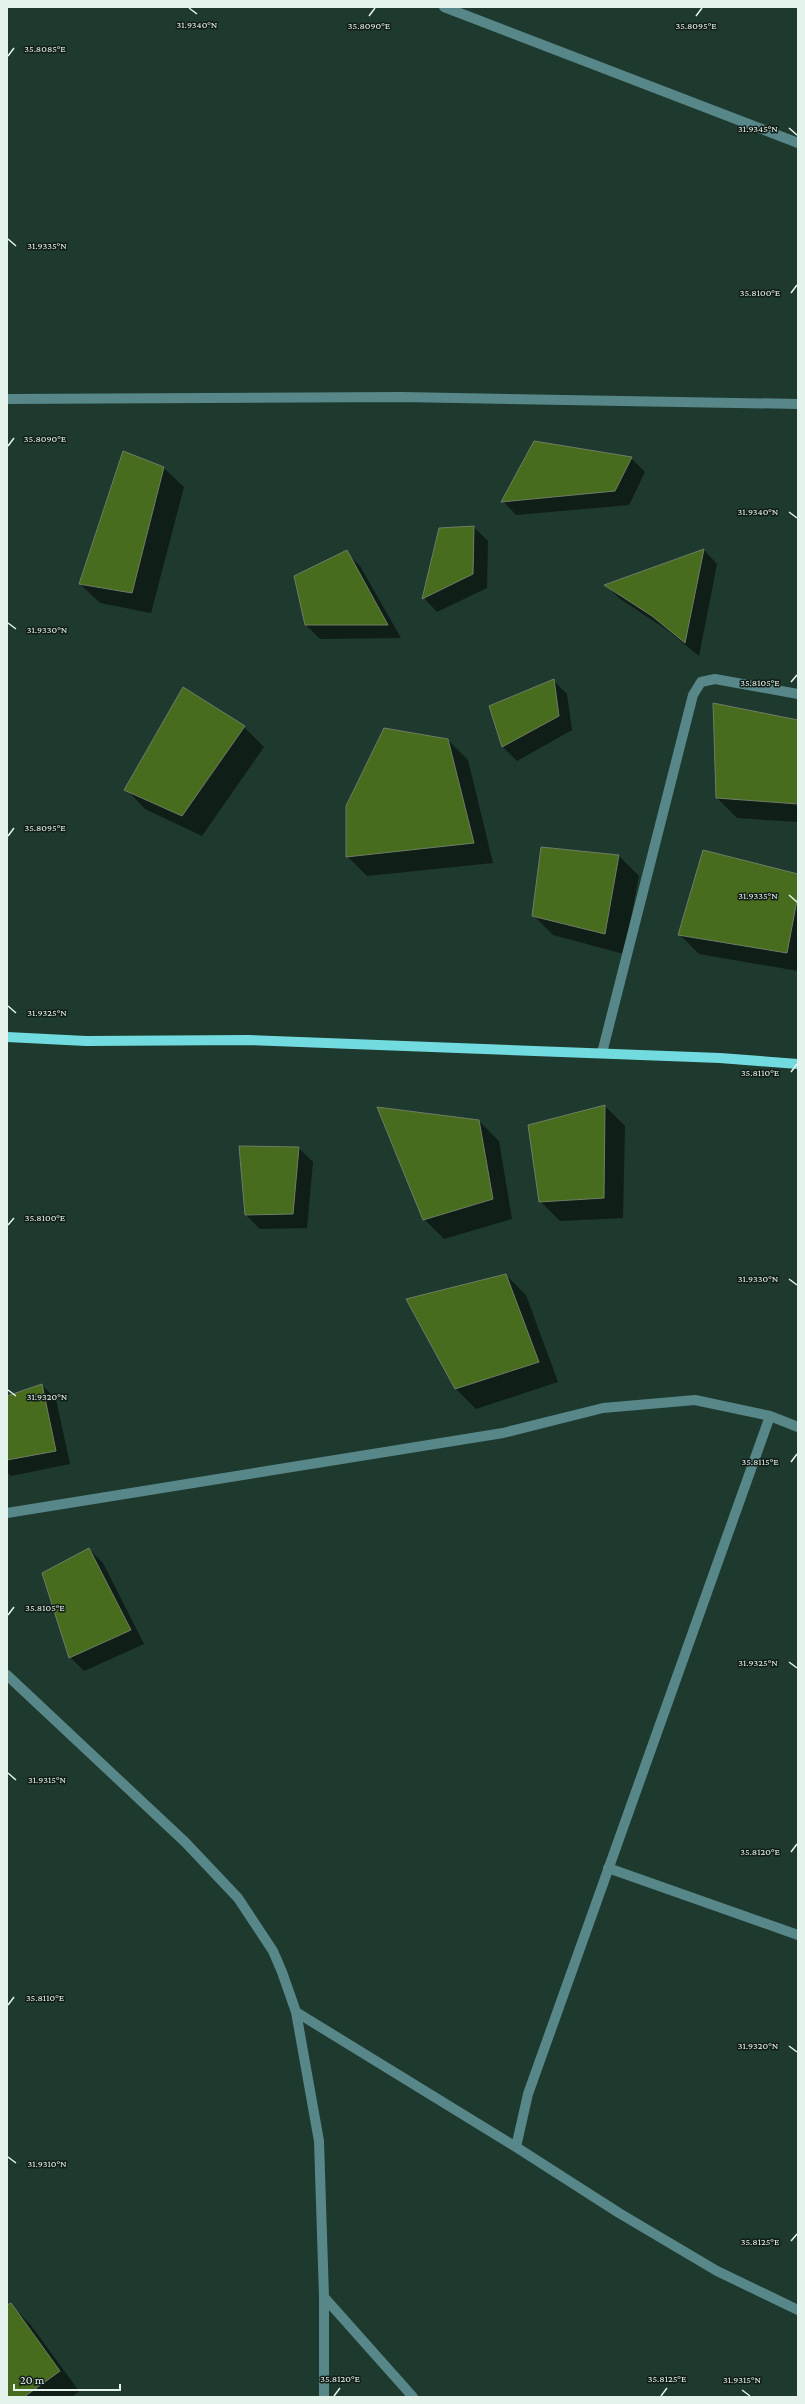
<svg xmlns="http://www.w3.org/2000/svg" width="805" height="2404" font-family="'Crimson Pro',serif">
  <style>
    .shadow { fill: #0007 }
    .building { fill: #476c1e; stroke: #6f7d65 }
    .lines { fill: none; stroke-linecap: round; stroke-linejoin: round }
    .minor { stroke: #578788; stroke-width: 10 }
    .major { stroke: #72dbdf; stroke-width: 10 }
    .ticks { fill: none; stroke: #e4f4ec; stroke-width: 1.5 }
    .ticks-label { font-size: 10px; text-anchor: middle; fill: #e4f4ec; stroke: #121d18; stroke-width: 3; stroke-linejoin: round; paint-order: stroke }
  </style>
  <rect width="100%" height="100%" fill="#1e392d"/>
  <path class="shadow" d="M123,452L164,468L184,487L151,613L100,603L80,584Z
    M631,458L645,472L629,505L516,515L503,501Z
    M474,527L488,541L487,588L437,612L424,598L440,529Z
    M704,550L717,564L699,656L667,630L619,598L606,585Z
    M346,552L360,566L401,638L320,639L306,625Z
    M553,680L567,694L572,730L517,761L503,747L490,706Z
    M798,721V822L737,818L717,798Z
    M244,727L264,747L202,836L145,809L126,789Z
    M448,740L468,760L493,863L367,876L347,856Z
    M542,848L619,856L639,876L624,954L553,935L533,915Z
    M798,875V971L699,954L679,934Z
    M605,1106L625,1126L623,1218L560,1221L540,1201L529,1126Z
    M479,1121L499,1141L512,1219L444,1239L424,1219Z
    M240,1147L299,1148L313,1162L307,1228L260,1229L246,1215Z
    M506,1275L526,1295L558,1382L476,1409L456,1389Z
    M42,1385L56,1399L70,1464L11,1476L7,1472V1397Z
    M89,1549L103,1563L144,1644L84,1671L70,1657Z
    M10,2304L30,2324L79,2391L72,2397H7V2306Z"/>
  <path class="building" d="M534,441L632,457L615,491L501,502Z
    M123,451L164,467L132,593L79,584Z
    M474,526L473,574L422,599L439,528Z
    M704,549L685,643L652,616L604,585Z
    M347,550L388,625H305L294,576Z
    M554,679L559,716L502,747L489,706Z
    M183,687L245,726L182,816L124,790Z
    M713,703L798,720V804L716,798Z
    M384,728L448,739L474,843L346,857V806Z
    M541,847L619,855L605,934L532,916Z
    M703,850L798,874V895L787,953L678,935Z
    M605,1105L604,1198L539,1202L528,1125Z
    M377,1107L479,1120L493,1199L423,1220Z
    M239,1146L299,1147L293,1214L245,1215Z
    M506,1274L539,1362L455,1389L406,1299Z
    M42,1384L56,1451L7,1460V1396Z
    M89,1548L131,1630L69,1658L42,1573Z
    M11,2303L60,2371L24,2397H7V2305Z"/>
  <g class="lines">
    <path class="minor" d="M444,7L798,143
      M7,399L401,397L798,404
      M602,1053L693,695L701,682L715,679L798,694
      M770,1416L528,2094L516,2147L619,2213L717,2271L798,2310
      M7,1513L503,1433L603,1408L695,1400L770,1416L798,1427
      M7,1675L185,1842L238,1898L273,1951L282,1972L296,2012L319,2141L324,2297V2397
      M608,1868L798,1935
      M296,2012L516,2147
      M324,2297L413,2397"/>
    <path class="major" d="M7,1037L86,1041L249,1040L720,1058L798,1064"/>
  </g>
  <path class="ticks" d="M189,8L197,14M369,16L375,8M696,16L702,8M8,56L14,48M789,128L797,135M8,239L16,246M791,293L797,285M8,446L14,438M789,512L797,518M8,623L16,629M791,682L797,675M8,836L14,828M789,895L797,902M8,1006L16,1013M791,1072L797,1064M8,1225L14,1218M789,1279L797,1285M8,1390L16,1396M791,1462L797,1454M8,1615L14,1607M789,1662L797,1668M8,1773L16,1780M791,1852L797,1844M8,2005L14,1997M789,2046L797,2052M8,2157L16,2163M791,2241L797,2234M742,2390L750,2396M334,2396L340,2388M661,2396L667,2388"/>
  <g class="ticks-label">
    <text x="197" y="28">31.9340°N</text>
    <text x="369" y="29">35.8090°E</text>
    <text x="696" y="29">35.8095°E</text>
    <text x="45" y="52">35.8085°E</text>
    <text x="758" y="132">31.9345°N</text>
    <text x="47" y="249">31.9335°N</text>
    <text x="760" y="296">35.8100°E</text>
    <text x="45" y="442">35.8090°E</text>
    <text x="758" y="515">31.9340°N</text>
    <text x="47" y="633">31.9330°N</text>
    <text x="760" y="686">35.8105°E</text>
    <text x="45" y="831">35.8095°E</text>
    <text x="758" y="899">31.9335°N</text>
    <text x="47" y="1016">31.9325°N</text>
    <text x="760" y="1076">35.8110°E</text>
    <text x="45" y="1221">35.8100°E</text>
    <text x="758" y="1282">31.9330°N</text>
    <text x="47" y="1400">31.9320°N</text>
    <text x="760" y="1465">35.8115°E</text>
    <text x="45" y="1611">35.8105°E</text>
    <text x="758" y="1666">31.9325°N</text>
    <text x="47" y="1783">31.9315°N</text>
    <text x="760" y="1855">35.8120°E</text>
    <text x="45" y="2001">35.8110°E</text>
    <text x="758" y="2049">31.9320°N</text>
    <text x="47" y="2167">31.9310°N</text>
    <text x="760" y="2245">35.8125°E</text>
    <text x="340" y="2382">35.8120°E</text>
    <text x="667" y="2382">35.8125°E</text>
    <text x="742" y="2383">31.9315°N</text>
  </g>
  <rect width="805" height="2404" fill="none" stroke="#e4f4ec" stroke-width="16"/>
  <path d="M14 2384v6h106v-6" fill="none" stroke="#e4f4ec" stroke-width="2"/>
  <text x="20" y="2384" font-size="12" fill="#e4f4ec" stroke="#121d18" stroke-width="3" paint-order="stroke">20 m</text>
</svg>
